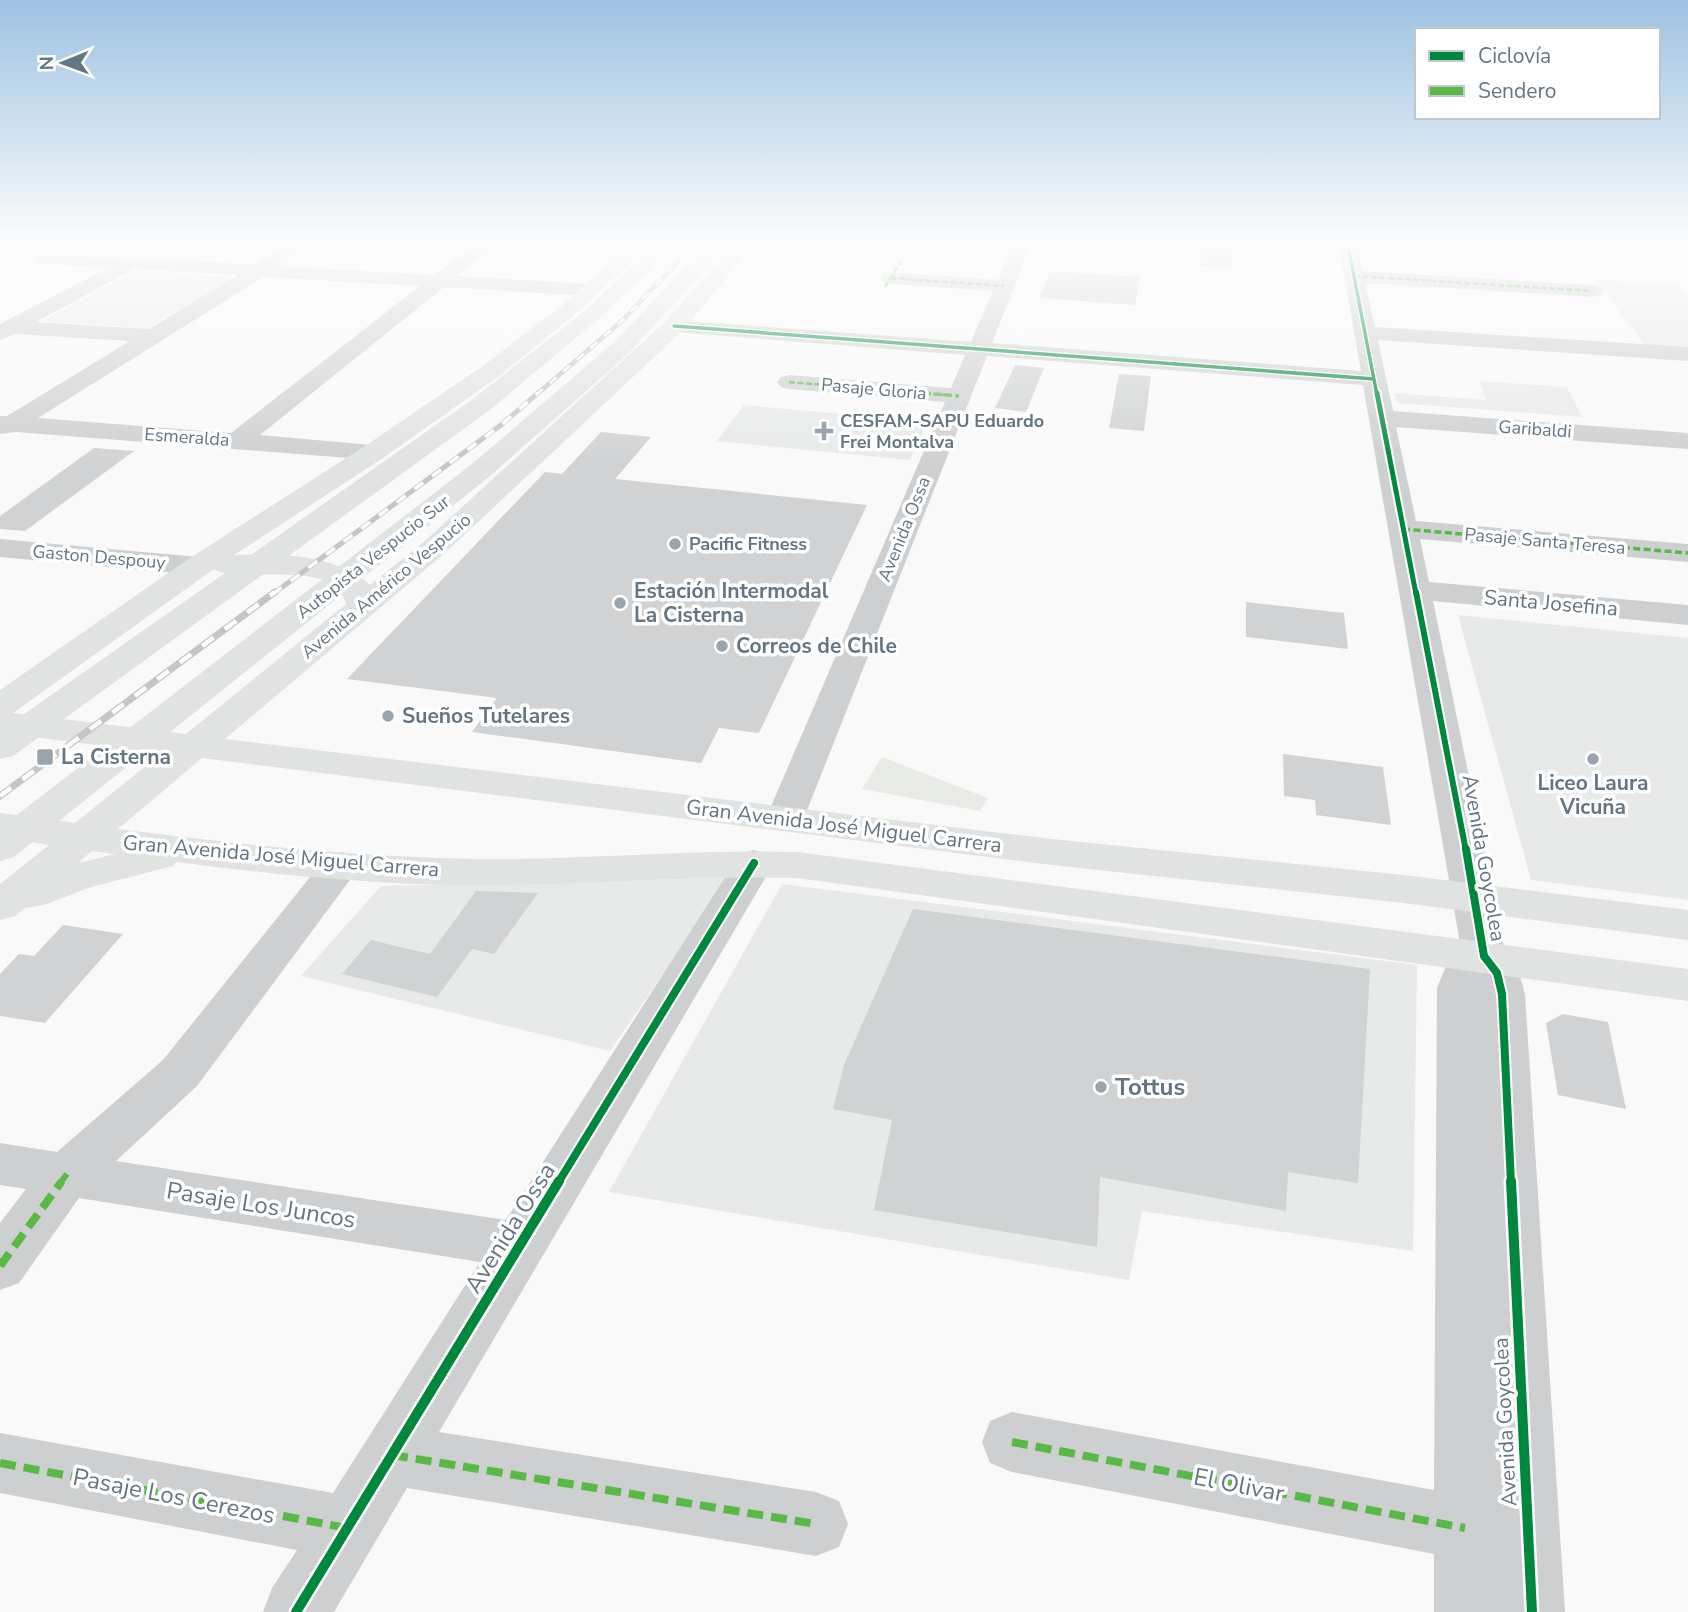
<svg xmlns="http://www.w3.org/2000/svg" width="1688" height="1612" font-family="'Nunito Sans',sans-serif">
  <style>
    .built { fill: #e8e9e9 }
    .green { fill: #e8ebe6 }
    .building { fill: #d0d2d3 }
    .lines { fill: none; stroke-linecap: round; stroke-linejoin: round }
    .minor { fill: #cecfd0; fill-rule: evenodd }
    .major { fill: #e1e2e2; fill-rule: evenodd }
    .highway { fill: #e1e2e2; fill-rule: evenodd }
    .rail-far2-casing { stroke: #c3c5c6; stroke-width: 4.5 }
    .rail-far1-casing { stroke: #c3c5c6; stroke-width: 5 }
    .rail-casing { stroke: #c3c5c6; stroke-width: 7 }
    .rail-far2 { stroke: #fff; stroke-width: 2.5; stroke-dasharray: 9; stroke-linecap: butt }
    .rail-far1 { stroke: #fff; stroke-width: 3.5; stroke-dasharray: 11; stroke-linecap: butt }
    .rail { stroke: #fff; stroke-width: 4.5; stroke-dasharray: 14; stroke-linecap: butt }
    .quiet-far3 { stroke: #58b947; stroke-width: 2.5; stroke-dasharray: 6 2.5; stroke-linecap: butt }
    .quiet-far2 { stroke: #58b947; stroke-width: 3.5; stroke-dasharray: 7 3.5; stroke-linecap: butt }
    .quiet-far1 { stroke: #58b947; stroke-width: 6; stroke-dasharray: 12 6; stroke-linecap: butt }
    .quiet { stroke: #58b947; stroke-width: 8; stroke-dasharray: 16 8; stroke-linecap: butt }
    .cycleway-far4-casing { stroke: #fff; stroke-width: 6 }
    .cycleway-far3-casing { stroke: #fff; stroke-width: 9 }
    .cycleway-far2-casing { stroke: #fff; stroke-width: 10 }
    .cycleway-far1-casing { stroke: #fff; stroke-width: 12 }
    .cycleway-casing { stroke: #fff; stroke-width: 15 }
    .cycleway-far4 { stroke: #00873e; stroke-width: 3.5 }
    .cycleway-far3 { stroke: #00873e; stroke-width: 5 }
    .cycleway-far2 { stroke: #00873e; stroke-width: 6 }
    .cycleway-far1 { stroke: #00873e; stroke-width: 8 }
    .cycleway { stroke: #00873e; stroke-width: 10 }
    .poi-dot { fill: #99a4ac; stroke: #fff; stroke-width: 2.5 }
    .labels { text-anchor: middle; stroke-width: 7; stroke-linejoin: round; paint-order: stroke }
    .far-street-label { font-size: 18px; fill: #657683; stroke: #fff }
    .far-poi-label { font-size: 18px; font-weight: bold; fill: #657683; stroke: #fff; text-anchor: start }
    .poi-label { font-size: 21px; font-weight: bold; fill: #657683; stroke: #fff; text-anchor: start }
    .street-label { font-size: 21px; fill: #657683; stroke: #fff }
    .near-poi-label { font-size: 24px; font-weight: bold; fill: #657683; stroke: #fff; text-anchor: start }
    .near-street-label { font-size: 24px; fill: #657683; stroke: #fff }
  </style>
  <rect width="100%" height="100%" fill="#f9f9f9"/>
  <path class="built" d="M1372,240H1508L1515,253L1373,244Z
    M135,271L233,277L148,328L42,321Z
    M1596,280L1678,284L1688,296V348L1645,345Z
    M1479,381L1567,387L1582,417L1397,403L1394,393L1486,400Z
    M744,405L928,422L910,460L717,441Z
    M1458,615L1688,638V900L1531,880Z
    M729,878L610,1051L301,976L381,886Z
    M782,884L1417,965L1413,1251L1142,1211L1129,1280L609,1192Z"/>
  <path class="green" d="M882,757L988,798L980,811L862,789Z"/>
  <path class="building" d="M1204,240H1234L1232,268L1200,266Z
    M1050,271L1140,277L1135,305L1040,298Z
    M1015,365L1044,368L1026,412L995,408Z
    M1119,374L1151,376L1144,431L1109,428Z
    M601,432L651,437L615,479L867,505L759,733L719,728L701,763L472,732L497,698L347,679L545,472L562,474Z
    M94,448L134,451L25,531L0,529V516Z
    M1246,602L1344,613L1348,649L1246,637Z
    M1283,754L1383,767L1391,825L1316,815L1315,800L1284,796Z
    M476,891L538,893L494,954L472,949L437,997L342,974L371,940L430,954Z
    M913,909L1370,969L1358,1183L1288,1172L1286,1211L1100,1177L1097,1247L874,1210L892,1120L833,1109L844,1065Z
    M63,925L123,934L45,1023L0,1016V974L19,954L34,956Z
    M1563,1014L1608,1022L1626,1109L1558,1095L1546,1023Z"/>
  <g class="lines">
    <path class="minor" d="M295,240H317L280,266L435,275L479,240H500L457,276L590,284L597,286L600,290L597,294L590,296L444,287L260,435L383,446L387,452L383,458L374,460L16,432L0,434V416H7L130,341L15,334L0,340V324L108,268L44,264L37,262L34,258L37,254L255,264ZM134,269L237,275L149,329L36,322ZM263,277L420,286L231,433L38,418Z
      M1015,240H1033L992,343L1361,371L1338,240H1356L1363,271L1593,285L1600,287L1603,291L1600,295L1593,297L1365,283L1375,327L1688,347V361L1378,340L1393,411L1688,433V449L1396,427L1416,521L1688,544V562L1420,539L1429,582L1688,605V625L1433,601L1505,952L1519,973L1525,994L1565,1612H1434V1554L1012,1472L990,1463L982,1442L990,1421L1012,1412L1434,1490L1437,988L1448,961L1461,949L1363,385L987,356L804,818L799,827L785,830L771,827L766,818L945,402L789,389L781,387L777,382L781,377L789,375L951,388L965,355L674,332L666,331L663,326L666,321L674,320L971,342L993,291L891,284L884,282L881,278L884,274L891,272L998,280Z
      M1127,240H1164V241C1156,250 1135,248 1127,240Z
      M1659,240H1688V252L1655,249L1653,245Z
      M0,539L198,557L209,560L213,566L209,572L198,575L0,557Z
      M754,850L768,854L774,863L439,1432L816,1492L839,1501L848,1524L839,1547L816,1556L407,1488L334,1612H263L272,1588L297,1550L0,1493V1433L333,1493L480,1262L79,1198L19,1283L0,1290V1223L26,1189L0,1185V1143L57,1152L163,1060L327,856L341,852L355,856L361,865L197,1086L116,1161L506,1220L740,854Z"/>
    <path class="major" d="M633,240H653L578,312L499,376L383,458L234,555C277,553 337,554 370,585L426,540L666,321L738,240H757L682,331L446,552L225,739L1052,839L1403,875L1688,910V940L1403,903L1052,865L202,758L118,829C237,844 357,857 478,859C584,860 691,849 797,852L1688,969V1001L797,878C692,875 588,885 483,885C381,886 278,875 176,862L173,866L91,887L44,905L25,908L15,916L0,920V884L49,845L0,837V813L75,823L162,753L0,733V690L187,560L365,446L483,366L564,304ZM214,569C237,585 337,556 346,604L186,734L13,713ZM92,851L115,854L78,863Z"/>
    <path class="highway" d="M660,240H680L602,316L491,409L13,756L0,759V731L473,399L588,308Z
      M712,240H732L628,354L490,476L14,857L0,861V828L472,464L612,344Z"/>
    <defs>
      <path id="rail-far2" d="M536,395L624,319L698,240"/>
      <path id="rail-far1" d="M273,594L501,425L538,393"/>
      <path id="rail" d="M0,796L275,592"/>
    </defs>
    <use href="#rail-far2" class="rail-far2-casing"/>
    <use href="#rail-far1" class="rail-far1-casing"/>
    <use href="#rail" class="rail-casing"/>
    <use href="#rail-far2" class="rail-far2"/>
    <use href="#rail-far1" class="rail-far1"/>
    <use href="#rail" class="rail"/>
    <path class="quiet-far3" d="M1136,240L1155,241
      M1662,245L1688,246
      M1354,276L1593,291
      M891,278L1004,286
      M885,287L902,260
      M789,382L946,395"/>
    <path class="quiet-far2" d="M924,393L959,396
      M1403,529L1688,553"/>
    <path class="quiet-far1" d="M60,1183L67,1174"/>
    <path class="quiet" d="M0,1266L62,1181
      M1012,1442L1465,1528
      M392,1455L816,1524
      M0,1463L347,1528"/>
    <defs>
      <path id="cycleway-far4" d="M1347,240L1377,395
        M674,326L1374,379"/>
      <path id="cycleway-far3" d="M1377,393L1416,594"/>
      <path id="cycleway-far2" d="M1416,592L1466,851"/>
      <path id="cycleway-far1" d="M1466,849L1484,956L1497,973L1502,994L1511,1183
        M558,1183L754,863"/>
      <path id="cycleway" d="M1511,1181L1532,1612
        M296,1612L559,1181"/>
    </defs>
    <use href="#cycleway-far4" class="cycleway-far4-casing"/>
    <use href="#cycleway-far3" class="cycleway-far3-casing"/>
    <use href="#cycleway-far2" class="cycleway-far2-casing"/>
    <use href="#cycleway-far1" class="cycleway-far1-casing"/>
    <use href="#cycleway" class="cycleway-casing"/>
    <use href="#cycleway-far4" class="cycleway-far4"/>
    <use href="#cycleway-far3" class="cycleway-far3"/>
    <use href="#cycleway-far2" class="cycleway-far2"/>
    <use href="#cycleway-far1" class="cycleway-far1"/>
    <use href="#cycleway" class="cycleway"/>
  </g>
  <linearGradient id="sky" x2="0" y2="1"><stop stop-color="#9dc2e2"/><stop offset="0.52" stop-color="#fcfcfc"/><stop offset="1" stop-color="#fcfcfc" stop-opacity="0"/></linearGradient>
  <rect width="1688" height="466" fill="url(#sky)"/>
  <g class="poi-dot">
    <path d="M820.5 420.5h7v7h7v7h-7v7h-7v-7h-7v-7h7z"/>
    <circle cx="675" cy="544" r="7"/>
    <circle cx="620" cy="603" r="7"/>
    <circle cx="722" cy="646" r="7"/>
    <circle cx="388" cy="716" r="7"/>
    <rect x="36" y="748" width="18" height="18" rx="3.5"/>
    <circle cx="1593" cy="759" r="7"/>
    <circle cx="1101" cy="1087" r="7"/>
  </g>
  <g class="labels">
    <g class="far-street-label">
      <text transform="translate(874 389) rotate(5)" y="6">Pasaje Gloria</text>
      <text transform="translate(1535 429) rotate(4)" y="6">Garibaldi</text>
      <text transform="translate(187 437) rotate(4)" y="6">Esmeralda</text>
      <text transform="translate(904 529) rotate(-68)" y="6">Avenida Ossa</text>
      <text transform="translate(1545 541) rotate(5)" y="6">Pasaje Santa Teresa</text>
      <text transform="translate(99 557) rotate(5)" y="6">Gaston Despouy</text>
      <text transform="translate(373 557) rotate(-38)" y="6">Autopista Vespucio Sur</text>
      <text transform="translate(386 586) rotate(-40)" y="6">Avenida Américo Vespucio</text>
    </g>
    <g class="far-poi-label">
      <text x="840" y="427">CESFAM-SAPU Eduardo<tspan x="840" dy="21">Frei Montalva</tspan></text>
      <text x="689" y="550">Pacific Fitness</text>
    </g>
    <g class="poi-label">
      <text x="634" y="598">Estación Intermodal<tspan x="634" dy="24">La Cisterna</tspan></text>
      <text x="736" y="653">Correos de Chile</text>
      <text x="402" y="723">Sueños Tutelares</text>
      <text x="61" y="764">La Cisterna</text>
      <text x="1593" y="790" text-anchor="middle">Liceo Laura<tspan x="1593" dy="24">Vicuña</tspan></text>
    </g>
    <g class="street-label">
      <text transform="translate(1551 603) rotate(5)" y="7">Santa Josefina</text>
      <text transform="translate(844 826) rotate(7)" y="7">Gran Avenida José Miguel Carrera</text>
      <text transform="translate(281 856) rotate(5)" y="7">Gran Avenida José Miguel Carrera</text>
      <text transform="translate(1484 858) rotate(80)" y="7">Avenida Goycolea</text>
      <text transform="translate(1505 1422) rotate(-93)" y="7">Avenida Goycolea</text>
    </g>
    <g class="near-poi-label">
      <text x="1115" y="1095">Tottus</text>
    </g>
    <g class="near-street-label">
      <text transform="translate(261 1205) rotate(9)" y="8">Pasaje Los Juncos</text>
      <text transform="translate(510 1228) rotate(-58)" y="8">Avenida Ossa</text>
      <text transform="translate(1239 1485) rotate(11)" y="8">El Olivar</text>
      <text transform="translate(174 1496) rotate(11)" y="8">Pasaje Los Cerezos</text>
    </g>
  </g>
  <rect x="1415" y="28" width="245" height="91" fill="#ffffff" stroke="#c1c8cd" stroke-width="2"/>
  <rect x="1429" y="51" width="35" height="10" fill="#00873e" stroke="#c1c8cd" stroke-width="2"/>
  <text x="1478" y="63" font-size="21" fill="#657683">Ciclovía</text>
  <rect x="1429" y="86" width="35" height="10" fill="#58b947" stroke="#c1c8cd" stroke-width="2"/>
  <text x="1478" y="98" font-size="21" fill="#657683">Sendero</text>
  <g transform="translate(63 63) rotate(269)" stroke="#ffffff" stroke-width="5" paint-order="stroke">
  <path d="M0-5L12 26L0 18L-12 26Z" fill="#657683"/>
  <text y="-10" font-size="19" font-weight="bold" text-anchor="middle" fill="#657683">N</text>
  </g>
</svg>
